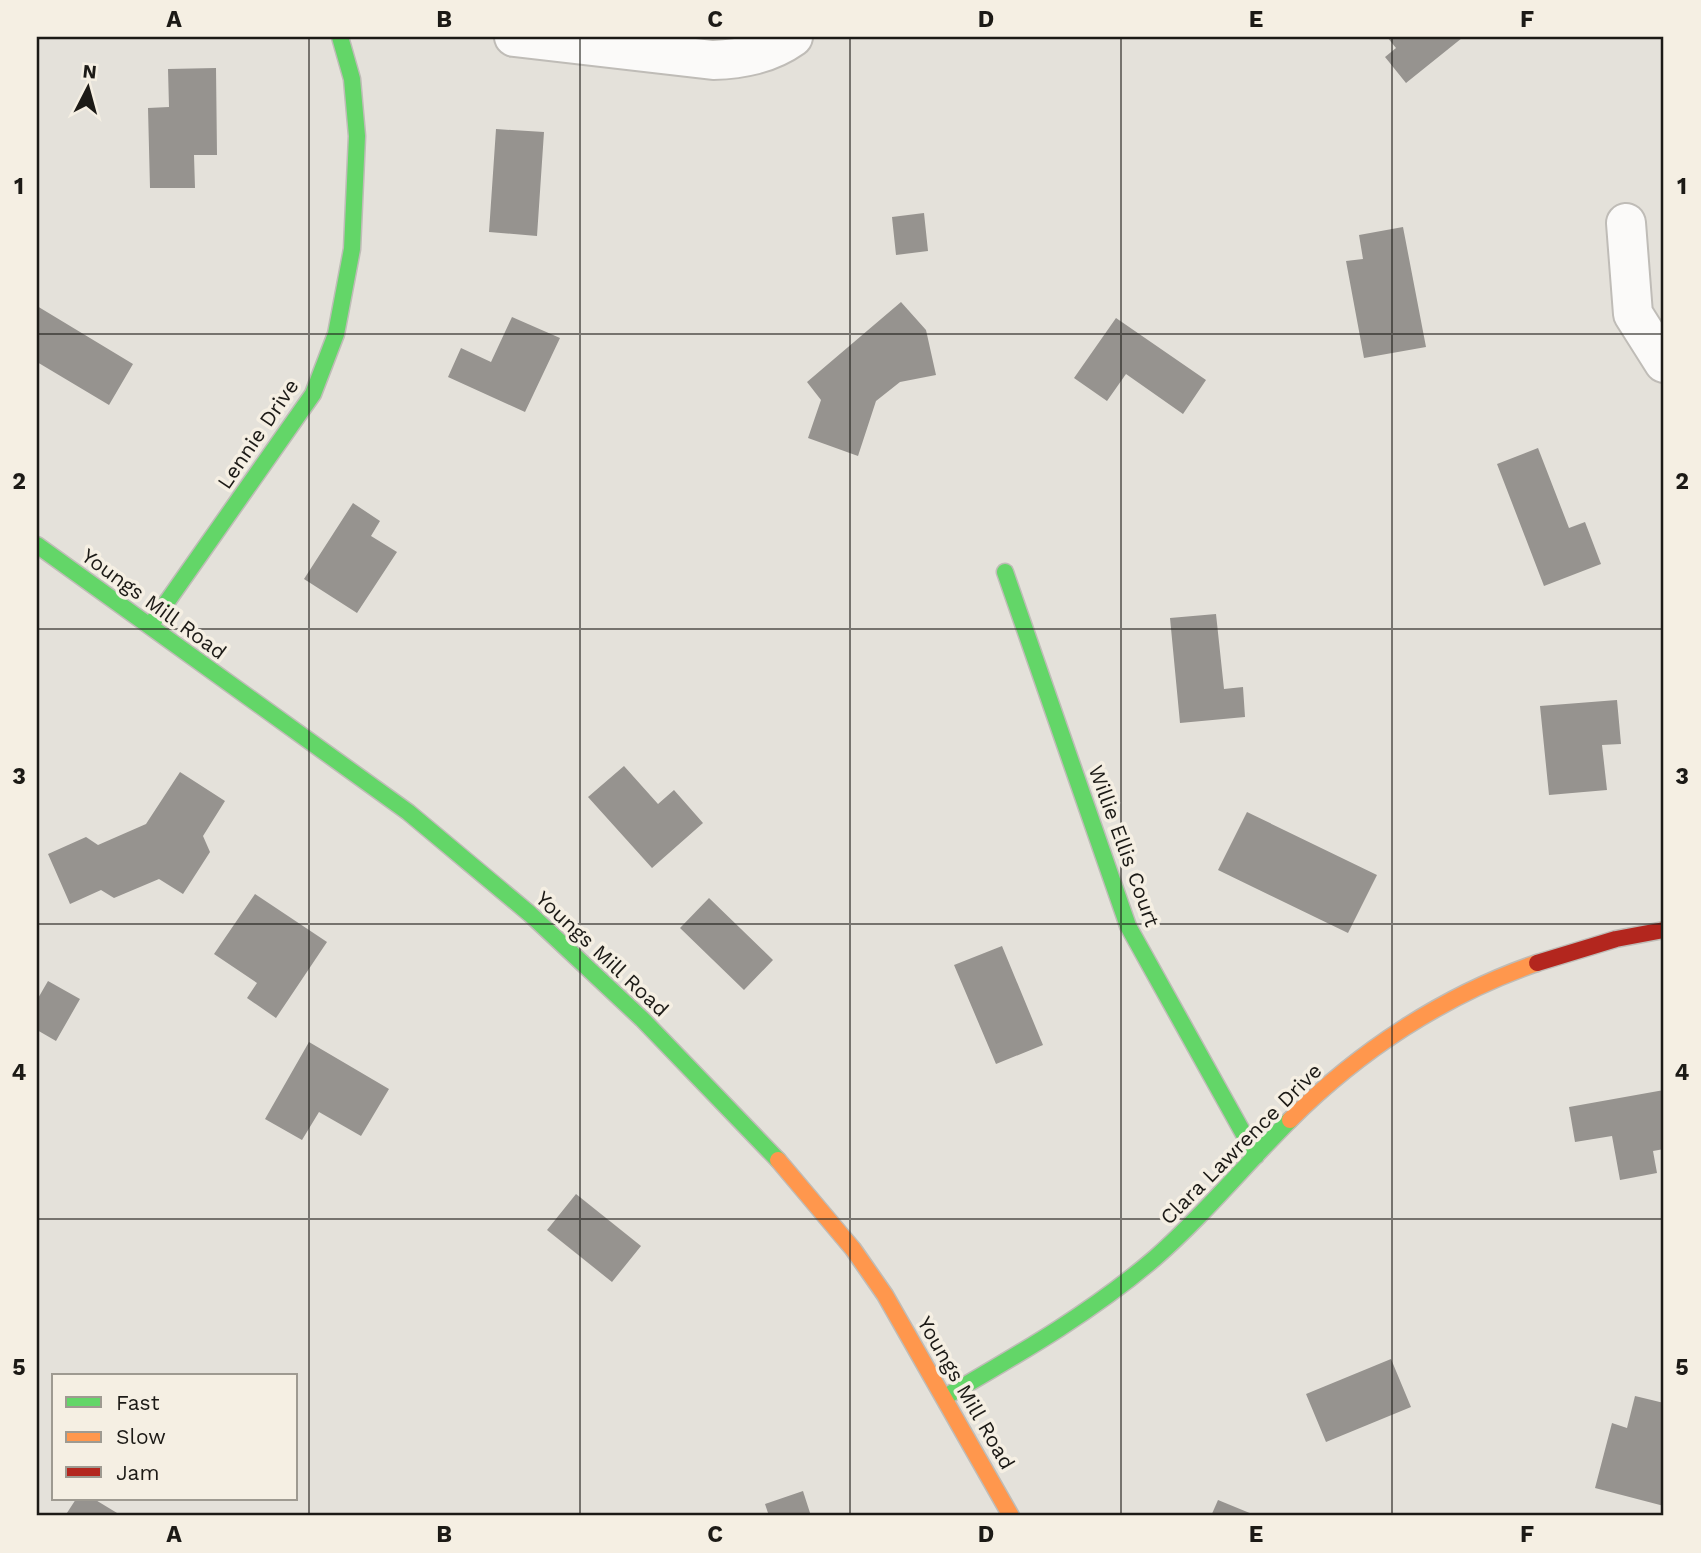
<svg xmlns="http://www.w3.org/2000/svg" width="1701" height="1553" font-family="'Work Sans',sans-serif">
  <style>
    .building { fill: #96938f }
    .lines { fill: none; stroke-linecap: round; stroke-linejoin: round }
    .street-casing { stroke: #bfbcb7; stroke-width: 42 }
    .fast-casing { stroke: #bfbcb7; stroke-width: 19 }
    .slow-casing { stroke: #bfbcb7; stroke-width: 19 }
    .jam-casing { stroke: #bfbcb7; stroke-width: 19 }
    .street { stroke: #fbfaf9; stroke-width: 38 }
    .fast { stroke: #63d668; stroke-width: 16 }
    .slow { stroke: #ff974d; stroke-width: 16 }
    .jam { stroke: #b3261e; stroke-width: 16 }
    .grid { fill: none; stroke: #1c1a16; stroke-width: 2; stroke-opacity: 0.55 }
    .labels { text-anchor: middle; stroke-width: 7; stroke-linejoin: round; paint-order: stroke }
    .street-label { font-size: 21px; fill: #1c1a16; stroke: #f5efe3 }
    .neatline { fill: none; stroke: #1c1a16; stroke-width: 2.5 }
    .grid-label { font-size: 23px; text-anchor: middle; font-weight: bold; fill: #1c1a16 }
  </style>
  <rect width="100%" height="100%" fill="#e4e1da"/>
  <path class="building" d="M1387,37H1461L1462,38L1406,83L1385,57L1396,48Z
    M216,68L217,155H194L195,188H150L148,108L169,107L168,69Z
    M496,129L544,132L537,236L489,232Z
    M924,213L928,251L896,255L892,217Z
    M1403,227L1426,347L1364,358L1346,261L1363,259L1359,235Z
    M901,302L926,330L936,375L900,382L876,401L858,456L808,438L821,400L807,382Z
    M37,306L133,364L109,405L37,362Z
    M512,317L560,338L525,412L448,377L461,348L491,362Z
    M1116,318L1206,380L1183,414L1126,374L1107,401L1074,378Z
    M1538,448L1569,528L1585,522L1601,564L1544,586L1497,464Z
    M353,503L380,521L371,536L397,552L357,613L304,579Z
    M1216,614L1224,689L1243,687L1245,717L1180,723L1170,618Z
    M1617,700L1621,744L1602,745L1607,790L1549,795L1540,706Z
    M624,766L658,804L674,790L703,823L652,868L588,797Z
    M180,772L225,801L203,836L210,852L183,894L159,879L114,898L101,890L70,904L48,854L86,837L98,845L146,824Z
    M1247,812L1377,875L1348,933L1218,870Z
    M255,894L327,942L276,1018L247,998L257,983L214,954Z
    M709,898L773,960L744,990L680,928Z
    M1002,946L1043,1045L996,1064L954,965Z
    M48,981L80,999L56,1041L37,1030V1000Z
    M309,1042L389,1089L361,1136L319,1112L302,1140L265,1119Z
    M1664,1090V1149L1653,1151L1657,1173L1620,1180L1612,1136L1575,1142L1569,1107Z
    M576,1194L641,1246L612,1282L547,1230Z
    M1391,1359L1411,1407L1326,1442L1306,1394Z
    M1635,1396L1664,1403V1506L1595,1488L1612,1423L1627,1428Z
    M803,1491L811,1516H769L765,1504Z
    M76,1499H94L122,1516H65Z
    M1218,1500L1257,1516H1211Z"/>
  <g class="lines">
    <defs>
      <path id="street" d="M514,37L713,60C742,59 769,54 793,37
        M1626,223L1633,314L1664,363"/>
      <path id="fast" d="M37,545L408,812L530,914L642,1019L778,1160
        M1005,572L1128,926L1256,1156
        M150,626L313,394L336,334L352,249L357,136L352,79L340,37
        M945,1397C1017,1355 1091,1313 1155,1258C1203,1216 1244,1166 1290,1120"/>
      <path id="slow" d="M1290,1120C1359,1051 1444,995 1537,963
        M778,1160L853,1249L885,1295L1011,1516"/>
      <path id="jam" d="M1537,963L1616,939L1664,930"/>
    </defs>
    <use href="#street" class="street-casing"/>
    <use href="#fast" class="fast-casing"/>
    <use href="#slow" class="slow-casing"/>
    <use href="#jam" class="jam-casing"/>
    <use href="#street" class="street"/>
    <use href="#fast" class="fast"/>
    <use href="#slow" class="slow"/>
    <use href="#jam" class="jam"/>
  </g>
  <path class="grid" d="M309,37V1516M580,37V1516M850,37V1516M1121,37V1516M1392,37V1516M37,334H1664M37,629H1664M37,924H1664M37,1219H1664"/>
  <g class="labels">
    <g class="street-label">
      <text transform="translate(258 434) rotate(-56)" y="7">Lennie Drive</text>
      <text transform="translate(154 604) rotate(36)" y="7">Youngs Mill Road</text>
      <text transform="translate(1124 846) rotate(70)" y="7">Willie Ellis Court</text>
      <text transform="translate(602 954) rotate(43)" y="7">Youngs Mill Road</text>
      <text transform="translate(1241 1144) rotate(-45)" y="7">Clara Lawrence Drive</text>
      <text transform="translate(966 1393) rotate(60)" y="7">Youngs Mill Road</text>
    </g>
  </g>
  <rect width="1701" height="1553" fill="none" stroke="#f5efe3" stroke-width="77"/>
  <rect x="52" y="1374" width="245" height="126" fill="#f5efe3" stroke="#9e9a91" stroke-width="2"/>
  <rect x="66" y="1397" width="35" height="10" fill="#63d668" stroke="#9e9a91" stroke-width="2"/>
  <text x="116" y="1410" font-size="21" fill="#1c1a16">Fast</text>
  <rect x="66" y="1432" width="35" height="10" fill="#ff974d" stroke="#9e9a91" stroke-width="2"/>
  <text x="116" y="1444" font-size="21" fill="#1c1a16">Slow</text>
  <rect x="66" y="1467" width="35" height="10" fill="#b3261e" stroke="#9e9a91" stroke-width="2"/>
  <text x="116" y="1480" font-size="21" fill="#1c1a16">Jam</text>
  <g transform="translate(88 88) rotate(6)" stroke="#f5efe3" stroke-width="5" paint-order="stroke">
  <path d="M0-5L12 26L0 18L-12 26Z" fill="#1c1a16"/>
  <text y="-10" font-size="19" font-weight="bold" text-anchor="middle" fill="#1c1a16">N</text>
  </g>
  <rect x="38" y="38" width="1624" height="1476" class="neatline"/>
  <g class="grid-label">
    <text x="174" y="27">A</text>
    <text x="444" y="27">B</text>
    <text x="715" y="27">C</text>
    <text x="986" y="27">D</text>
    <text x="1256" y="27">E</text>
    <text x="1527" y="27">F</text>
    <text x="19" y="194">1</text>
    <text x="1682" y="194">1</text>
    <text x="19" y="489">2</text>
    <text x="1682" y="489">2</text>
    <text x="19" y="784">3</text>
    <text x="1682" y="784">3</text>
    <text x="19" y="1080">4</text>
    <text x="1682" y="1080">4</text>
    <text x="19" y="1375">5</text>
    <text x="1682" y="1375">5</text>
    <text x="174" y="1542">A</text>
    <text x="444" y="1542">B</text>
    <text x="715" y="1542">C</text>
    <text x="986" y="1542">D</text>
    <text x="1256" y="1542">E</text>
    <text x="1527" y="1542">F</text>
  </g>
</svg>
